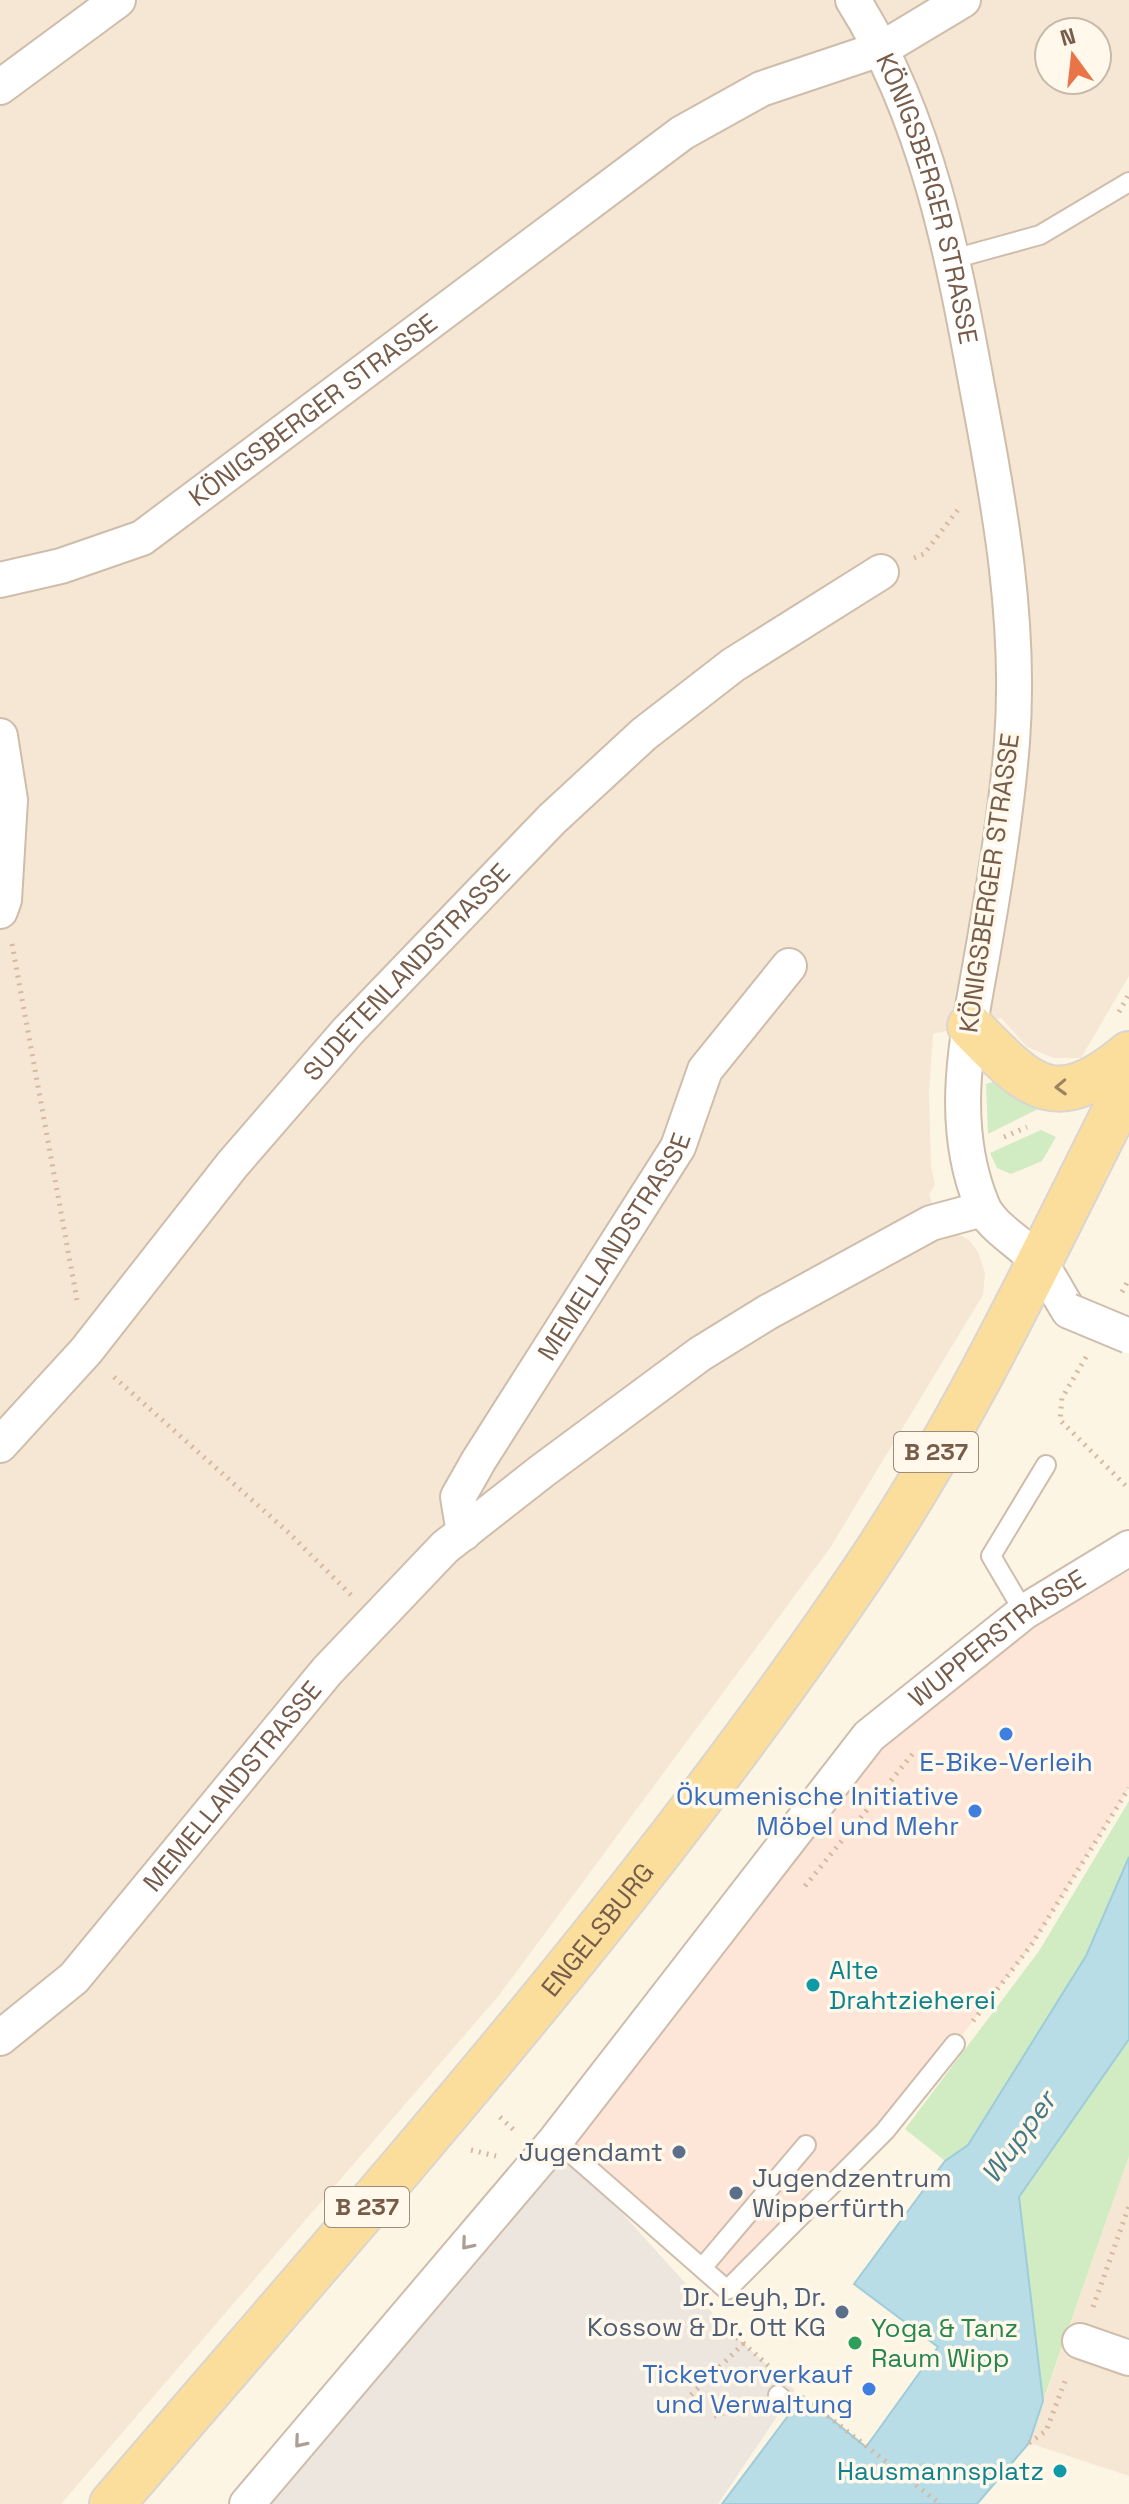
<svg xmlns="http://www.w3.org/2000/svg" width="1129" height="2504" font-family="'Space Grotesk',sans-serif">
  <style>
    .residential { fill: #f5e7d3; fill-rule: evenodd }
    .commercial { fill: #fde5d8 }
    .industrial { fill: #ece6df }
    .green { fill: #d1ebc2 }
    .water { fill: #b8dde7; stroke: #9eccd9; stroke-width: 2 }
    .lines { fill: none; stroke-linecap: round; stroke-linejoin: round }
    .lane-casing { stroke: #cfbdab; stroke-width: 22 }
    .street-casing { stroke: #cfbdab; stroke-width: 38 }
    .primary-casing { stroke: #dbd5d0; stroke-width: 48 }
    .path { stroke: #d8b89e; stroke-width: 5; stroke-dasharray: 2 6; stroke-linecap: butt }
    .lane { stroke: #fff; stroke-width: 18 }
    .street { stroke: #fff; stroke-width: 34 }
    .primary { stroke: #fcde9c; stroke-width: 44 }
    .street-bridge-casing { stroke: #cfbdab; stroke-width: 38; stroke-linecap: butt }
    .street-bridge { stroke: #fff; stroke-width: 34 }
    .oneway { stroke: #9e8362 }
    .oneway2 { stroke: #ad9d92 }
    .shop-dot { fill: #3f7fe0; stroke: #fff8eb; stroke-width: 3 }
    .culture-dot { fill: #0f9aa8; stroke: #fff8eb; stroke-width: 3 }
    .service-dot { fill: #5c6f8a; stroke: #fff8eb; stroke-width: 3 }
    .leisure-dot { fill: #2e9e5b; stroke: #fff8eb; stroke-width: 3 }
    .labels { text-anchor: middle; stroke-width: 7; stroke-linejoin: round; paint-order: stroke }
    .shield { fill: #fff8eb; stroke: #9f8b7a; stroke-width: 2 }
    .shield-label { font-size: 24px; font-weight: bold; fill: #765c49 }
    .street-label { font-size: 26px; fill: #765c49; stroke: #fff8eb }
    .shop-label { font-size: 26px; fill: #366cbe; stroke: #fff8eb; text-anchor: end }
    .culture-label { font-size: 26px; fill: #0d838f; stroke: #fff8eb; text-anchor: start }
    .service-label { font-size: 26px; fill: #4e5e75; stroke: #fff8eb; text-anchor: end }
    .leisure-label { font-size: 26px; fill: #27864d; stroke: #fff8eb; text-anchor: start }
    .water-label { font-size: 28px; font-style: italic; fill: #427a8a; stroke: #fff8eb }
  </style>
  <rect width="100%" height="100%" fill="#fdf5e4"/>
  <path class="residential" d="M0,0H1129V976L1081,1058H1054L1027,1047L1001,1018L933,1034L929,1093L931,1166L935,1184L929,1195L946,1237L959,1235L969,1240L978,1252L985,1273L983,1295L830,1548L500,1994L61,2504H0ZM1049,32H1097V80H1049Z
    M1129,2156V2476L1029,2443Z"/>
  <path class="commercial" d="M1129,1571V1788L1033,1944L955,2044L727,2290L556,2140L873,1741L1029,1630Z"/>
  <path class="industrial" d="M556,2140L725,2327L795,2390L718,2504H247Z"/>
  <path class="green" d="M996,1081L1040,1105V1108L988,1134L986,1084Z
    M1041,1130L1056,1137L1042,1161L1011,1174L997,1168L990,1153Z
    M1129,1801V1857L1086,1956L968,2145L945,2161L905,2129L1039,1951Z
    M1129,2039V2156L1043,2401L1019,2197Z"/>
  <path class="water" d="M1129,1857V2039L1019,2197L1043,2401L1029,2443L977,2504H722L803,2396L866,2447L938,2347L854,2284L945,2161L968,2145L1086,1956Z"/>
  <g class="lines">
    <defs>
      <path id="lane" d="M953,259L1040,235L1129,182
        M1024,1612L991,1556L1046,1465
        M556,2140L727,2290L885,2131L955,2044
        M702,2268L806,2145
        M778,2395L787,2403"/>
      <g id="street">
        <path id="s1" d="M853,0C928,119 953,256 978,392C1000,507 1021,624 1012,742C1007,806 997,870 986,933C971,1025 945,1115 982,1205C991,1228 1024,1244 1040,1264C1051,1278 1059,1296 1069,1311"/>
        <path d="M0,87L118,0"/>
        <path id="s2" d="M0,580L61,566L142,538L682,133L761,89L883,48L963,0"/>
        <path d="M0,736L10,800L4,900L0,911"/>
        <path id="s3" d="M0,1445L86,1351L232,1165L348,1031L552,819L644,734L733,665L881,572"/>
        <path id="s4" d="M464,1533L458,1497L479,1460L678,1147L705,1070L789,966"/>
        <path id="s5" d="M0,2038L74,1978L327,1671L445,1547L542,1471L700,1354L768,1312L931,1223L983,1209"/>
        <path d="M1080,2341L1129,2358"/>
        <path id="s6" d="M247,2504L556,2140L869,1736L1024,1612L1129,1548"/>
      </g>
      <g id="primary">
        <path d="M970,1026C1029,1086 1053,1117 1129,1054"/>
        <path id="s7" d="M112,2504C372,2200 640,1903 864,1571C968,1417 1045,1248 1129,1083"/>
      </g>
    </defs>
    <use href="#lane" class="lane-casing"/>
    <use href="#street" class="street-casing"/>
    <use href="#primary" class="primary-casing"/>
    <path class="path" d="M914,558L924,554L960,507
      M12,944L77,1300
      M1119,1012L1129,994
      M1004,1137L1027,1127
      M1122,1292L1129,1279
      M1086,1357L1062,1398L1060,1420L1129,1489
      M114,1377L289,1533L351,1595
      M805,1886L915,1751
      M973,2021L1032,1944L1129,1788
      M500,2117L516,2132
      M471,2150L496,2156
      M1093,2307L1129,2206
      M725,2319V2327L771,2368
      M691,2395L744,2343
      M815,2406L940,2504
      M714,2416L752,2404
      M1029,2443L1046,2431L1067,2376"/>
    <use href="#lane" class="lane"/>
    <use href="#street" class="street"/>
    <use href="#primary" class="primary"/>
    <defs>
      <path id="street-bridge" d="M1069,1311L1129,1336"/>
    </defs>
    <use href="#street-bridge" class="street-bridge-casing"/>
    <use href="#street-bridge" class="street-bridge"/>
  </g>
  <defs><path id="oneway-chevron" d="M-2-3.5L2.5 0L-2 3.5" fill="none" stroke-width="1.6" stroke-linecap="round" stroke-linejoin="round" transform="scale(2)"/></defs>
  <use class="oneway" href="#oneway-chevron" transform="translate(1061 1087) rotate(178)"/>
  <g class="oneway2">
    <use href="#oneway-chevron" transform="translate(467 2244) rotate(130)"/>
    <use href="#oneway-chevron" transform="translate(300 2442) rotate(130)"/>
  </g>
  <g class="shop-dot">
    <circle cx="1006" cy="1734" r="8"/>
    <circle cx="975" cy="1811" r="8"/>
    <circle cx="869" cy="2389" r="8"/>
  </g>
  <g class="culture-dot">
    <circle cx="813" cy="1985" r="8"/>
    <circle cx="1060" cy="2471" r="8"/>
  </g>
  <g class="service-dot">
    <circle cx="679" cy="2152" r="8"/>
    <circle cx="736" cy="2193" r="8"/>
    <circle cx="842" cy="2312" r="8"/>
  </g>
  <circle class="leisure-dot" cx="855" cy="2343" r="8"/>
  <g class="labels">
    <g class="shield">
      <rect x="894" y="1432" width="84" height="40" rx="6"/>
      <rect x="325" y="2187" width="84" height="40" rx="6"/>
    </g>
    <g class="shield-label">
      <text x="936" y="1460">B 237</text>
      <text x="367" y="2215">B 237</text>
    </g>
    <g class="street-label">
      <text dy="9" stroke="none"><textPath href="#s1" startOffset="214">KÖNIGSBERGER STRASSE</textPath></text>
      <text dy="9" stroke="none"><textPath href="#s2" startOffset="362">KÖNIGSBERGER STRASSE</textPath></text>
      <text transform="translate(989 883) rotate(-82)" y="9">KÖNIGSBERGER STRASSE</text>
      <text dy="9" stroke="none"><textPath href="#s3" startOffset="624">SUDETENLANDSTRASSE</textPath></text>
      <text dy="9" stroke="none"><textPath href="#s4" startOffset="332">MEMELLANDSTRASSE</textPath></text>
      <text dy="9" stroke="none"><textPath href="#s6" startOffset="1150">WUPPERSTRASSE</textPath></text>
      <text dy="9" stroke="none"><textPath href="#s5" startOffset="344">MEMELLANDSTRASSE</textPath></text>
      <text dy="9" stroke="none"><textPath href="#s7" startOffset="752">ENGELSBURG</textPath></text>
    </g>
    <g class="shop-label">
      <text x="1006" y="1771" text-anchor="middle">E-Bike-Verleih</text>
      <text x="959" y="1805">Ökumenische Initiative<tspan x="959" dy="30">Möbel und Mehr</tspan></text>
      <text x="853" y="2383">Ticketvorverkauf<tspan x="853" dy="30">und Verwaltung</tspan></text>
    </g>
    <g class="culture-label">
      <text x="829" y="1979">Alte<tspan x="829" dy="30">Drahtzieherei</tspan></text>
      <text x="1044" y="2480" text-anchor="end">Hausmannsplatz</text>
    </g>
    <g class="service-label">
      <text x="663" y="2161">Jugendamt</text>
      <text x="752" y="2187" text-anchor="start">Jugendzentrum<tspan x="752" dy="30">Wipperfürth</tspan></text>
      <text x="826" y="2306">Dr. Leyh, Dr.<tspan x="826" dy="30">Kossow &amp; Dr. Ott KG</tspan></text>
    </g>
    <g class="leisure-label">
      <text x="871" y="2337">Yoga &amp; Tanz<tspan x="871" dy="30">Raum Wipp</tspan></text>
    </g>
    <g class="water-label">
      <text transform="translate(1018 2137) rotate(-54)" y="10">Wupper</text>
    </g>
  </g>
  <g transform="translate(1073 56) rotate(345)"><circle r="38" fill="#fff8eb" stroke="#c8baaa" stroke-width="2"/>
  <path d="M0-6L14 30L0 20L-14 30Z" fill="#e97447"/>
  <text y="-12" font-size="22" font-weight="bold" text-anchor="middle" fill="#765c49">N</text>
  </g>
</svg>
